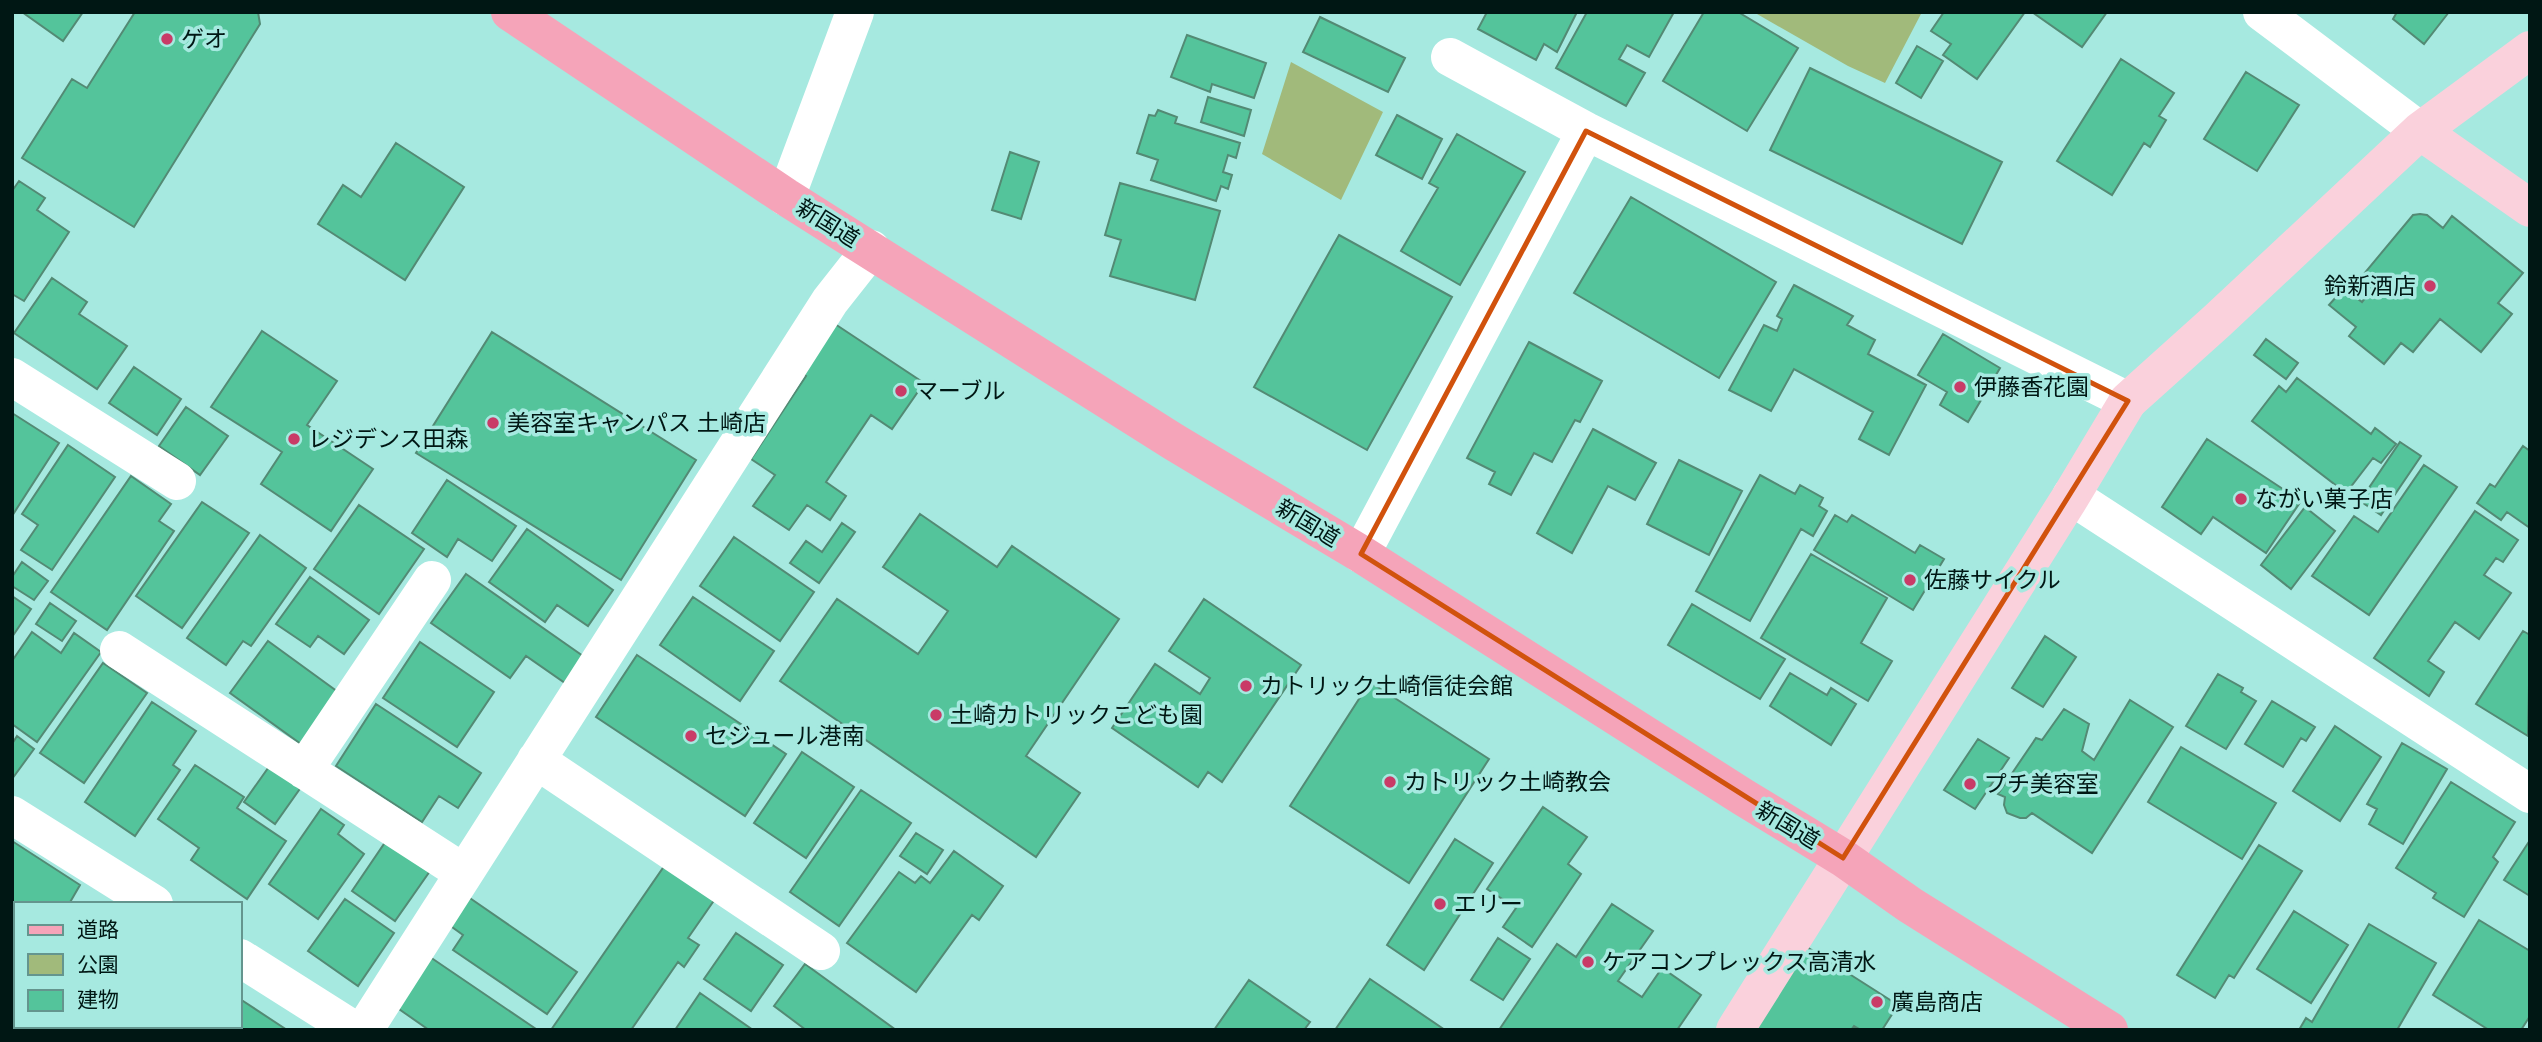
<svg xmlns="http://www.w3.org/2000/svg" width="2542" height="1042" font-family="Montserrat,'Noto Sans JP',sans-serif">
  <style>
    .green { fill: #a1ba7b }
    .building { fill: #54c49b; stroke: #538a74; stroke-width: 2 }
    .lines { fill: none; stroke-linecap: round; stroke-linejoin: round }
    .street { stroke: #fff; stroke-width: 38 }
    .secondary { stroke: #fad1dc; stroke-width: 38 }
    .primary { stroke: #f5a4b9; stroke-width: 38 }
    .marked { fill: none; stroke: #d1520d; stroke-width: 5; stroke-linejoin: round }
    .poi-dot { fill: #c93b67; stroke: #a6e9e0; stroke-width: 2.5 }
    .labels { text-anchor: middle; stroke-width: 7; stroke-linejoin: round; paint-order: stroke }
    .poi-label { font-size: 23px; fill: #001714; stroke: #a6e9e0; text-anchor: start }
    .street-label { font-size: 23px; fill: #001714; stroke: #a6e9e0 }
  </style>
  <rect width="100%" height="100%" fill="#a6e9e0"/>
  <path class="green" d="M1759,12H1922L1885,83L1848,66L1757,14Z
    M1291,62L1383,112L1341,200L1262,154Z"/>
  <path class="building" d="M22,12H83L63,41Z
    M135,12H258L260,24L134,227L22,158L72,79L87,88Z
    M1487,12H1577L1557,52L1544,44L1536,60L1478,29Z
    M1587,12H1674L1649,57L1627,45L1619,59L1645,73L1626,106L1556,68Z
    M1704,12H1738L1798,48L1747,131L1663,81Z
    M1944,12H2025L1977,79L1943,55L1951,44L1931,31Z
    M2032,12H2107L2082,47Z
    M2449,12L2424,44L2393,19L2397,12Z
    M1320,17L1405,58L1388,92L1303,52Z
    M1187,35L1266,63L1254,98L1212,84L1210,92L1171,77Z
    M1917,46L1943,61L1921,98L1896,83Z
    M2121,59L2174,93L2159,116L2166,120L2150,147L2144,143L2112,195L2057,161Z
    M1810,68L2002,162L1962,244L1770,150Z
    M2246,72L2299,105L2257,171L2204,139Z
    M1208,97L1251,110L1244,136L1201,122Z
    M1158,110L1177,117L1175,123L1240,143L1236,158L1228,155L1223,172L1232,175L1228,189L1221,186L1216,201L1151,180L1158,160L1137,153L1149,115L1155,116Z
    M1397,115L1442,139L1422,179L1376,155Z
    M1457,134L1525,172L1460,285L1401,251L1438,188L1429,183Z
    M396,143L464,187L405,280L318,224L343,185L361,197Z
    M1010,152L1039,162L1021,219L992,210Z
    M19,181L45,198L37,210L69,232L24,301L12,294V191Z
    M1120,183L1220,211L1195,300L1110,276L1121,240L1105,235Z
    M1631,197L1776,282L1719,378L1574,293Z
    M2420,214L2427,215L2443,228L2452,216L2523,273L2498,303L2512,314L2481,352L2440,319L2413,352L2401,343L2384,364L2349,336L2356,327L2329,305L2344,288L2362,302L2371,291L2358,281L2413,215Z
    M1339,235L1452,297L1367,450L1254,387Z
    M52,278L87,302L79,314L127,346L97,389L14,333Z
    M1794,285L1853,316L1847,325L1875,340L1868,354L1926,385L1889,455L1859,439L1873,412L1794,369L1771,411L1729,390L1764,325L1777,331L1782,319L1777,316Z
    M832,322L924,383L892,429L871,415L826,482L846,496L830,520L807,505L789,530L753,506L775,475L751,459L806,376L799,371Z
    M262,331L337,381L307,425L373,469L331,531L261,484L282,452L211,407Z
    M492,332L696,460L621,580L416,453Z
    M1943,334L2000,368L1968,422L1940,405L1947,392L1918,375Z
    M2266,339L2298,363L2286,379L2254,355Z
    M1529,342L1602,381L1580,422L1575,420L1552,462L1534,453L1511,495L1489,484L1495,472L1467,458Z
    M134,367L181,399L157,435L109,403Z
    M2297,378L2371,434L2375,428L2396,444L2381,463L2373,458L2346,493L2252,421L2279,386L2286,392Z
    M186,407L228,436L200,475L159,446Z
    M12,413L59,443L12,516Z
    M1593,429L1656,463L1635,500L1608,486L1572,553L1537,533Z
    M2207,439L2301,501L2266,553L2213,517L2201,534L2162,507Z
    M2400,442L2421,456L2381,515L2360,501Z
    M68,445L115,477L52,570L21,550L38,525L22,514Z
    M2523,446L2530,451V528L2507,512L2501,520L2477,503L2490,484L2495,487Z
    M1679,460L1742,491L1709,555L1647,524Z
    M2424,465L2457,487L2369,615L2312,576L2354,516L2378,532Z
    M1760,475L1795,494L1800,485L1823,498L1819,506L1827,511L1813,536L1801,529L1750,621L1696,591Z
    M131,476L171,504L159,521L174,531L107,630L51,592Z
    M447,480L516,526L492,561L458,539L447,557L412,533Z
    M202,502L249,533L182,628L136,596Z
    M359,505L424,549L379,614L314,569Z
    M2305,507L2335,531L2291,589L2261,565Z
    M2475,511L2518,540L2503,562L2496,558L2484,575L2511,593L2479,639L2455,622L2428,661L2444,672L2429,696L2374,658Z
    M920,514L997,567L1012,546L1119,619L1026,756L1080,793L1036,857L780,681L837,599L918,654L948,611L883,567Z
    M1835,515L1847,522L1852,515L1915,553L1920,545L1944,559L1913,610L1814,550Z
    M842,523L855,532L819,583L790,563L806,541L822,552Z
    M527,529L613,590L588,626L557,605L545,622L489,582Z
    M260,535L306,568L251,646L243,641L226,665L187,638Z
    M734,537L814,592L780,641L700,586Z
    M1811,554L1887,598L1861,643L1892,661L1868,701L1761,638Z
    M22,562L48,581L34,600L12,586V577Z
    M466,574L583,656L565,683L526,656L510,678L431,623Z
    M310,577L369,620L344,654L318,636L310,647L276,624Z
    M12,596L31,609L12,637Z
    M693,597L774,651L740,701L660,645Z
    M1204,599L1301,665L1222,782L1208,772L1198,787L1112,728L1155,664L1200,694L1210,678L1169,651Z
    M50,603L76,621L62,641L36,624Z
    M1692,604L1785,659L1760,699L1668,645Z
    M2523,631L2530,635L2528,736L2476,704Z
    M32,632L61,653L74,633L101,652L37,742L12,724V661Z
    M2045,636L2076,657L2043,707L2012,688Z
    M268,641L338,692L301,744L230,693Z
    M420,642L494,692L457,747L383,698Z
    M637,655L786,754L745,816L596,717Z
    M103,663L147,693L84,783L40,753Z
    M1790,673L1827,695L1831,688L1856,704L1831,745L1770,706Z
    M2218,674L2243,688L2241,692L2256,701L2226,749L2186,726Z
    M1370,682L1489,759L1409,883L1290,806Z
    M2130,700L2173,727L2092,853L2032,813L2026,818H2020L2007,813L2004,805L2005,797L1998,794L2036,738L2042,740L2064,709L2089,724L2082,751L2094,760Z
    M2272,701L2315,727L2306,741L2301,738L2283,767L2245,744Z
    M152,702L196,731L173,765L180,770L135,836L85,802Z
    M376,704L481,773L458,808L439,796L422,822L336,766Z
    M2335,726L2381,757L2340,821L2293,791Z
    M17,736L34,749L12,779V744Z
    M1978,739L2009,758L1975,809L1944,790Z
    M2402,743L2447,769L2403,844L2369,824L2377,809L2367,804Z
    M2181,747L2276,803L2242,859L2148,802Z
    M802,752L854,787L806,858L754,823Z
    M273,761L304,783L275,824L244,802Z
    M195,765L244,797L237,808L286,841L247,899L191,860L199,848L158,819Z
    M2451,782L2515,822L2493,857L2498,862L2464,917L2433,898L2436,893L2396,868Z
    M861,790L911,823L839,926L790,892Z
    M1543,807L1587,837L1568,864L1581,874L1532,947L1503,927L1516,908L1487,889Z
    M321,809L344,825L338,834L364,854L318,919L269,884Z
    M916,833L943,850L927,874L900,856Z
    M1455,839L1493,863L1424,970L1387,945Z
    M2530,840V896L2504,880Z
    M12,841L80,885L69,904H16V928L12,926Z
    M386,841L430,871L395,921L352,891Z
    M2259,845L2302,871L2234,978L2229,975L2215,998L2177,975Z
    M954,851L1003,886L979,920L972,915L916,992L847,943L899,872L915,883L921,876L930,883Z
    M665,865L715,899L688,938L699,945L684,967L678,962L631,1030H551Z
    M464,894L577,972L547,1014L453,950L463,935L445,922Z
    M345,899L394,933L358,986L308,951Z
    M1612,904L1653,931L1618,981L1642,997L1662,968L1701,995L1677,1030H1499L1557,944L1576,957Z
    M2294,911L2348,945L2311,1003L2257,969Z
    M2479,920L2530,951V1016L2521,1030H2489L2433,995Z
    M2369,924L2436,963L2397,1030H2299L2306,1018L2312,1022Z
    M736,933L783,965L751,1011L704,979Z
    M1498,938L1530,959L1503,1000L1471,980Z
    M1807,947L1898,1005L1882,1030H1861L1854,1026L1851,1030H1754Z
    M430,957L536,1029L429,1030L396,1007Z
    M805,964L896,1030H806L774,1006Z
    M1370,979L1445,1030H1335Z
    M1249,980L1310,1022L1304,1030H1214Z
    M700,993L753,1030H675Z
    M240,999L287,1030H195L197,1026H240Z
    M16,1020V1026H137L135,1030H19L12,1025Z"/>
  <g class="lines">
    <path class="street" d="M2262,12L2420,131
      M1450,57L1586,131L2128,401
      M786,197L855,12
      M12,377L177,481
      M2071,496L2530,794
      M1361,554L1586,131
      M119,650L464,873
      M536,760L821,951
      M304,770L432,580
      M12,815L154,904
      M240,958L354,1030
      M364,1030L830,301L871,249"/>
    <path class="secondary" d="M2420,131L2530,208
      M1735,1030L2071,496L2128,401L2217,321L2420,131L2530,50"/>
    <path class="primary" d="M510,12L786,197L1174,442L1361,554L1743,797L1843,858L1910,905L2109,1030"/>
  </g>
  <path class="marked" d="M1586,131L2128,401L1843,858L1361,554Z"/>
  <g class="poi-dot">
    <circle cx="167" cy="39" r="7"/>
    <circle cx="2430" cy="286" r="7"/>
    <circle cx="1960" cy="387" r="7"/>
    <circle cx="901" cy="391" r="7"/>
    <circle cx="493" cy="423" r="7"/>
    <circle cx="294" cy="439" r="7"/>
    <circle cx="2241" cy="499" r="7"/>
    <circle cx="1910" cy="580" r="7"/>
    <circle cx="1246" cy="686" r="7"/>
    <circle cx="936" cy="715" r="7"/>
    <circle cx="691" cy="736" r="7"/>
    <circle cx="1390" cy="782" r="7"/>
    <circle cx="1970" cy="784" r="7"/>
    <circle cx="1440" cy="904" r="7"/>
    <circle cx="1588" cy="962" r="7"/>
    <circle cx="1877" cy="1002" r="7"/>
  </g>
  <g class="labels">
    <g class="poi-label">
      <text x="181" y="47">ゲオ</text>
      <text x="2416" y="294" text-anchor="end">鈴新酒店</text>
      <text x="1974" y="395">伊藤香花園</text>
      <text x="915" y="399">マーブル</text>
      <text x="507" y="431">美容室キャンパス 土崎店</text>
      <text x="308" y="447">レジデンス田森</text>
      <text x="2255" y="507">ながい菓子店</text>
      <text x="1924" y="588">佐藤サイクル</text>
      <text x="1260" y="694">カトリック土崎信徒会館</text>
      <text x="950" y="723">土崎カトリックこども園</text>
      <text x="705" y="744">セジュール港南</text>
      <text x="1404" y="790">カトリック土崎教会</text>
      <text x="1984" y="792">プチ美容室</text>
      <text x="1454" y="912">エリー</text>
      <text x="1602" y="970">ケアコンプレックス高清水</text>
      <text x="1891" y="1010">廣島商店</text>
    </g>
    <g class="street-label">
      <text transform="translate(828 223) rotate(32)" y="8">新国道</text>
      <text transform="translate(1308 523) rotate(31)" y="8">新国道</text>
      <text transform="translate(1788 825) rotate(31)" y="8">新国道</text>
    </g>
  </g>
  <rect width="2542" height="1042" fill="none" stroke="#001714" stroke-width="28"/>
  <rect x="14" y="902" width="228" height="126" fill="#a6e9e0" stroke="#64958e" stroke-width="2"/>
  <rect x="28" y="925" width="35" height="10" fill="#f5a4b9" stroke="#64958e" stroke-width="2"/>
  <text x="77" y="937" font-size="21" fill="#001714">道路</text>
  <rect x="28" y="954" width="35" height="21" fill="#a1ba7b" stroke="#64958e" stroke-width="2"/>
  <text x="77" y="972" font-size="21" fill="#001714">公園</text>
  <rect x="28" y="990" width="35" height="21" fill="#54c49b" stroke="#64958e" stroke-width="2"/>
  <text x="77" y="1007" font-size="21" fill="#001714">建物</text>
</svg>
